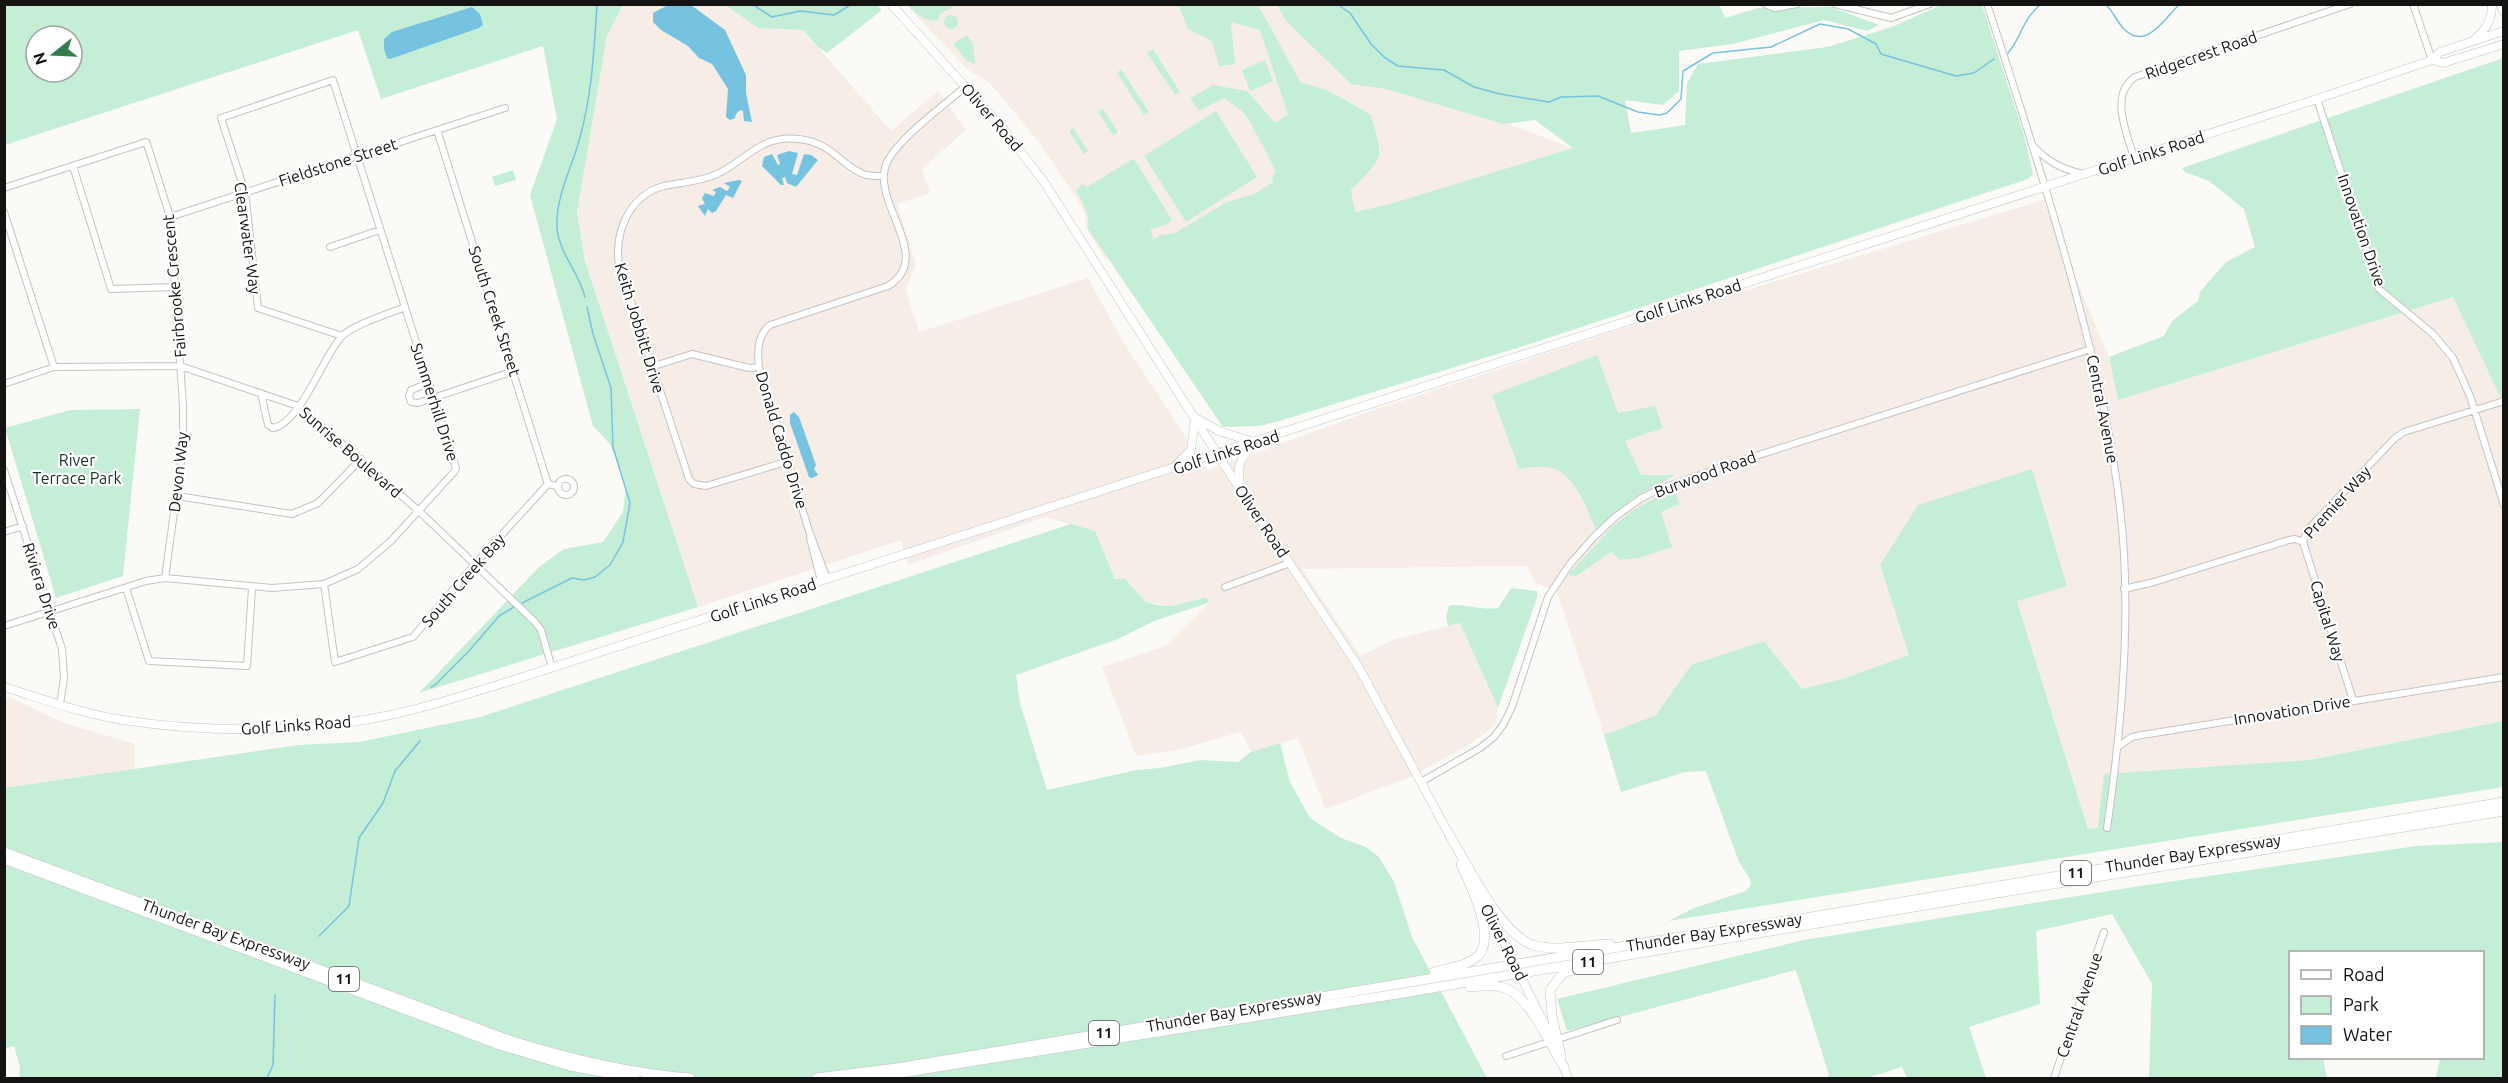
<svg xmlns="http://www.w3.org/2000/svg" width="2508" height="1083" font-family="Ubuntu,sans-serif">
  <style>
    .built { fill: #f6eee6 }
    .green { fill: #c4efd6; fill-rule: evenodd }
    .water { fill: #76c3e1 }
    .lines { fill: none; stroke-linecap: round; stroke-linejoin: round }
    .stream { stroke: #76c3e1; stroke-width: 1.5 }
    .minor-casing { stroke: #c5c3c1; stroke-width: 8 }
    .major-casing { stroke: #c5c3c1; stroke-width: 9 }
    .highway-casing { stroke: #c5c3c1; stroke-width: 10 }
    .minor { stroke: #fff; stroke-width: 6 }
    .major { stroke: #fff; stroke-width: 8 }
    .highway { stroke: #fff; stroke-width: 9 }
    .labels { text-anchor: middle; stroke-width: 4.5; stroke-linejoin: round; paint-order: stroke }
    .shield { fill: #fff; stroke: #5a5a59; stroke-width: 1.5 }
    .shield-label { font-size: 15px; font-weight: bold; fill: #141312 }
    .street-label { font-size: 16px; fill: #141312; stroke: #fff }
    .park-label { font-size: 16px; fill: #123223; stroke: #fff }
  </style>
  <rect width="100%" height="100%" fill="#fcfaf7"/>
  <path class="built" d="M623,5H725L758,28L803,30L891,131L938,91L966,130L922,169L930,193L897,204L916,265L906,289L919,332L1088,278L1123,342L1208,470L1368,412L1651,319L2043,200L2109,357L2118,400L2453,297L2503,403V721L2310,760L2088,829L2017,600L1880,565L1909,655L1842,679L1802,689L1691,665L1656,715L1604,735L1557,592L1536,583L1526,566L1302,569L1361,656L1393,640L1460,623L1498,708L1496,725L1467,746L1411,777L1325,809L1298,738L1251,752L1241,732L1178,750L1136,756L1102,667L1165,646L1208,603L1206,597L1172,606L1146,602L1125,579H1115L1094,531L1045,517L908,565L901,540L698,607L585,261L577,212L607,36Z
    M906,5H1454L1494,118L1574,149L1394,203L1355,212L1106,260L1086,228L1085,215L1080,204L1038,141L989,82L968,70Z
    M8,696L64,723L135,744V769L5,788L4,708Z"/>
  <path class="green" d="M1178,4L1258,5L1301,83C1327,87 1348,102 1371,115C1384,161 1385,155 1351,190L1355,212L1390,204L1573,148L1535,120L1503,124L1386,89L1351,84L1287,22L1277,5L1719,4L1725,18L1758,8L1831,7L1879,25L1867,31L1824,20L1733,44L1679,51V91L1663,105L1625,100L1631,133L1685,125L1687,83L1698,64L1827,47L1892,27L1941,5H1982L2024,135L2033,174L2028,179L1533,343L1279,421L1259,426L1223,427L1088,229C1090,215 1083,203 1076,191L1082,184L1087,187L1131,160H1135L1172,220L1166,225L1151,229L1153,240L1160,235L1175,233L1227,202L1254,194L1273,182L1272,178L1276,171L1250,122L1243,112L1224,98L1199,111L1190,98L1213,85L1247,91L1275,123L1288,114L1260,30L1231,22L1235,64L1219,66L1212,41L1188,29Z
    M4,5H623L607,36L577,212L585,261L698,607L419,693L539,567L564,549L603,542L623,512L626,486L610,444L593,426L530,195L557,119L543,46L381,99L358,30L5,145ZM36,36H72V72H36Z
    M877,5L882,10L827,53L818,47L803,30L758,28L725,5Z
    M908,5H956L940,14L938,20C924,22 917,14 908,5Z
    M944 22a7 7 0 1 1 14 0a7 7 0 1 1-14 0Z
    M967,35L973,44L975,64L967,61L953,44Z
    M1153,49L1180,92L1175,95L1147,53Z
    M2503,58V403L2453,297L2118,400L2109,357L2164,336L2172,321L2198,301L2200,292L2226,262L2255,247L2244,209L2209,181L2185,172L2182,168Z
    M1265,60L1273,81L1250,91L1242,70Z
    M1121,69L1149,112L1144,115L1117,73Z
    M1103,109L1118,132L1113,135L1098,112Z
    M1216,111L1257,177L1186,222L1144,156Z
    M1073,128L1088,151L1084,154L1069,131Z
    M513,170L516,180L495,186L492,177Z
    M1597,355L1618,413L1655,406L1663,428L1625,441L1641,475H1675L1632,499L1596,530C1586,507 1573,467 1543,467C1535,466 1526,468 1519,469L1492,395Z
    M140,409L123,576L56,598L5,428L70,410Z
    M2032,469L2067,586L2017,601L2088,829L2098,827L2104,774L2310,760L2503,721V787L1668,921L1694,908L1746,891L1751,885L1750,879L1739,862L1706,771L1685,772L1621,792L1604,735L1656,715L1691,665L1764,641L1802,689L1842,679L1909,655L1880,565L1918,505Z
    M1673,489L1680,504L1661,512L1672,547L1639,558L1620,560L1611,552L1576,576L1568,575L1614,525L1638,507Z
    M1071,524L1095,531L1115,579H1125L1146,602L1157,605L1172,606L1207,597L1208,603L1154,621L1118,639L1016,675L1020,703L1047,790L1136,770L1160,768L1200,760L1238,762L1251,752L1280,743L1290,782L1310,818L1341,838L1366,847L1379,857L1394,882L1412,937L1487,1078H19L20,1068L14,1046L5,1048L4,788L298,745L359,742L480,717Z
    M1511,588L1537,591V598L1498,708L1460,623L1448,626L1446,617L1449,606C1461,602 1480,611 1498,608Z
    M2503,842V1078H2436L2440,1058H2482V952H2290V1058H2323L2327,1078H2149L2152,984L2112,914L2036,931L2040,1004L1969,1027L1986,1078H1907L1902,1067L1867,1078H1827L1829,1075L1796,970L1567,1031L1557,999L1804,940L2140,886L2416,846Z"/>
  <path class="water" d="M668,5H691L725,30L746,75V93L752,122L744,121L743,111L740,110L736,114L735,118L730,120L726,117L728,89L712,64L699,58L688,46L661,30L653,22V13Z
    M472,7L480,14L483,25L479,28L390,59L387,58L384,49V39L392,32Z
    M789,151L798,153L792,174L797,175L804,154L811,155L818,160L796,187L787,183L785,177L782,178L784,185H781L762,166L764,157L772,154L778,165L780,164L777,155Z
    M739,180L742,181L733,198L726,195L716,211L712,213L708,209L705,216L698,206L705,204L702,198L705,193L714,196L716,192L712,190L720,187L727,191L730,187L724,183Z
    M794,412L799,417L816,465L814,469L818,475L812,478L809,477L790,423V415Z"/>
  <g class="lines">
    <path class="stream" d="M752,4L772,17L800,11L834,15L852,4
      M1337,4L1350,13L1371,44L1384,57L1398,66L1444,70L1474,87L1500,94L1549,102L1561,97L1598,96L1638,112L1659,115L1667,113L1681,99L1683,71L1713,53L1771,47L1820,24L1848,29L1876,44L1881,54L1956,76L1974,73L1994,59
      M2105,4C2113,11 2116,20 2123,28C2146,53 2165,17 2180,4
      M2008,53C2023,35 2021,21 2041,4
      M585,297C579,273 560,254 557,229C555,198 571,170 579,141C592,96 594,51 597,4
      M522,603L572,578L584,580L595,577L610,565L623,542L630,503L613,447L611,388L593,334L587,307
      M431,687L435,685L469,651L499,616L514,607
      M319,936L349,906L359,838L383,803L395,771L420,741
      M267,1078L273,1065L275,995"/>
    <defs>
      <path id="minor" d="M1765,4L1775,8L1797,4
        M1835,4L1891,18L1930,4
        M1987,4C2016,92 2044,180 2069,269C2095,362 2118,456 2124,553C2129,645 2120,737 2107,828
        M2413,4L2432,60
        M2317,99L2379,289L2433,334L2453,358L2470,396L2504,505
        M437,130L548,484L557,486
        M2033,146C2048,162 2062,169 2083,174
        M2134,158C2127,133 2109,95 2135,77L2350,4
        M73,166L111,289L174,287
        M4,188L146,142L149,150L170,217L183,406V447L165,578
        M4,212L54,367
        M170,217L505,108
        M330,247L380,230
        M651,367L692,354L749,368L759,367
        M429,383L411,390L409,396L411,402L418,403L514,371
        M4,384L54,367L180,366L298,406L419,511L535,622L541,630L552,668
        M261,393L268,425L273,428C301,423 323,356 342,336C355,324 388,314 405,307
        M789,461L706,486L694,484L689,479L619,265C614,233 629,195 664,186C682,182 700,182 717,174C747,160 761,134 799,139C834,143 841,167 866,175C872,176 878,176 884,176
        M4,470L62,649L64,678L60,704
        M558 487a8 8 0 1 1 16 0a8 8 0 1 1-16 0Z
        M177,496L292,514L318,503L361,459
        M4,532L23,526
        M810,538L821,581
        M2303,542L2353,700
        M827,579L809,531L759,367C757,352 757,335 770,325L888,286C934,258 875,207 885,168C891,143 945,105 965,87
        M324,584L335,662L413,637L475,564L548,484
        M1225,587L1290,563
        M126,588L149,661L247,666L252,588
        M2124,589L2154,582L2289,540L2295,539L2303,542L2307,531L2315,522L2395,438L2404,432L2504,401
        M4,626L146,581L165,578L272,588L324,584L358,569L390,542L454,472L456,468L333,80L221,118L245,192L258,308L342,336
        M2119,746L2132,737L2142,735L2504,677
        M1421,782L1480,748L1494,737L1503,725L1512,707L1548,597L1570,564L1593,538L1615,517L1640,499L1657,490L1737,462L2091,349
        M1506,1056L1617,1020
        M2054,1078L2104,932"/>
      <path id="major" d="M891,4L1004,130L1044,182L1225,466L1358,666L1451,838
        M2500,4L2504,12
        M2475,39C2486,29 2492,20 2492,4
        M2432,60L2443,63L2504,44
        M1196,418L1219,431L1254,442
        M1174,467L1191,450L1195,420
        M1240,485C1237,467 1239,458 1253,445
        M4,687C43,699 83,714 123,720C207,733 307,733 390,715C429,707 467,694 504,683L2317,99L2432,60L2440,52L2504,31
        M1481,896L1549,1033
        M1562,1063L1568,1078"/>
      <path id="highway" d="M1449,834C1467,864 1502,938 1536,946C1558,951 1587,945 1610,944
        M4,852L506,1039C566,1058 627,1073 690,1078
        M4,859L500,1045L570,1066L635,1078
        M1434,972C1448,968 1467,966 1478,956C1497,937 1470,885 1461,864
        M1470,987C1482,986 1495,984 1507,989C1530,998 1551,1046 1564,1067
        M1561,1056L1552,1016L1550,990L1563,973L1576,969
        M817,1078L897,1068L1649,942L1805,918L2504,802
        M869,1078L1397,994L1991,894L2504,811"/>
    </defs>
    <use href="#minor" class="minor-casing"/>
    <use href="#major" class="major-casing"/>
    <use href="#highway" class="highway-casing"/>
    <use href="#minor" class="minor"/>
    <use href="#major" class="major"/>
    <use href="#highway" class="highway"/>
  </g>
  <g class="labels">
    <g class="shield">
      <rect x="2061" y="861" width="30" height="24" rx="4.5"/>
      <rect x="1573" y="950" width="30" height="24" rx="4.5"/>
      <rect x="329" y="967" width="30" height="24" rx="4.5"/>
      <rect x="1089" y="1021" width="30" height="24" rx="4.5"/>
    </g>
    <g class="shield-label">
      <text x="2076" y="878">11</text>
      <text x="1588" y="967">11</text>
      <text x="344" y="984">11</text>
      <text x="1104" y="1038">11</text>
    </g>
    <g class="street-label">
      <text transform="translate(2201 55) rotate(-19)" y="6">Ridgecrest Road</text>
      <text transform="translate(992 117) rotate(49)" y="6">Oliver Road</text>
      <text transform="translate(2151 153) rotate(-18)" y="6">Golf Links Road</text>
      <text transform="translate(338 162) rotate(-18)" y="6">Fieldstone Street</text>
      <text transform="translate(2362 230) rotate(71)" y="6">Innovation Drive</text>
      <text transform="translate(248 238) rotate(82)" y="6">Clearwater Way</text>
      <text transform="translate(174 286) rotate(-95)" y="6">Fairbrooke Crescent</text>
      <text transform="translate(1688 301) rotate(-18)" y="6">Golf Links Road</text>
      <text transform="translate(495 311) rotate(72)" y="6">South Creek Street</text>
      <text transform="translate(640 328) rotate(73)" y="6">Keith Jobbitt Drive</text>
      <text transform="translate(435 402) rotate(72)" y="6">Summerhill Drive</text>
      <text transform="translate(2103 409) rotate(79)" y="6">Central Avenue</text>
      <text transform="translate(782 440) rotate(73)" y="6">Donald Caddo Drive</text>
      <text transform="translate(351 452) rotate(41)" y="6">Sunrise Boulevard</text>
      <text transform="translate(1226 452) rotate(-18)" y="6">Golf Links Road</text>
      <text transform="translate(178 472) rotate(-84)" y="6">Devon Way</text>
      <text transform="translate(1705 474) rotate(-20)" y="6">Burwood Road</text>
      <text transform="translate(2337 502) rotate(-48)" y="6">Premier Way</text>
      <text transform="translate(1262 521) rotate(56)" y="6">Oliver Road</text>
      <text transform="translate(463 580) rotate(-49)" y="6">South Creek Bay</text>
      <text transform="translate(42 586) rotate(72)" y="6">Riviera Drive</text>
      <text transform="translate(763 600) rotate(-18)" y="6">Golf Links Road</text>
      <text transform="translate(2328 621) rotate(73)" y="6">Capital Way</text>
      <text transform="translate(2292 710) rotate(-9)" y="6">Innovation Drive</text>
      <text transform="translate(296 725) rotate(-4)" y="6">Golf Links Road</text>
      <text transform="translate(2193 853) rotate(-9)" y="6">Thunder Bay Expressway</text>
      <text transform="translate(1714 932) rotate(-9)" y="6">Thunder Bay Expressway</text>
      <text transform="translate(226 934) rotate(20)" y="6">Thunder Bay Expressway</text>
      <text transform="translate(1504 942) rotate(63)" y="6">Oliver Road</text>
      <text transform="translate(2079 1005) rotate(-71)" y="6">Central Avenue</text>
      <text transform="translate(1234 1011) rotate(-10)" y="6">Thunder Bay Expressway</text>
    </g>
    <g class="park-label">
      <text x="77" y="466">River<tspan x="77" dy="18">Terrace Park</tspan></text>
    </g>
  </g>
  <rect width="2508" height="1083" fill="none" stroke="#141312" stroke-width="12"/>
  <rect x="2289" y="951" width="195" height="108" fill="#ffffff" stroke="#a1a1a0" stroke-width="1.5"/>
  <rect x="2301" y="970" width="30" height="9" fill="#ffffff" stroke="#a1a1a0" stroke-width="1.5"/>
  <text x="2343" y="981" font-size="18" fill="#141312">Road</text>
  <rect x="2301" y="996" width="30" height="18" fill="#c4efd6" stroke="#a1a1a0" stroke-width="1.5"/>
  <text x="2343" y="1011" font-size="18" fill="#141312">Park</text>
  <rect x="2301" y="1026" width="30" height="18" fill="#76c3e1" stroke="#a1a1a0" stroke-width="1.5"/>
  <text x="2343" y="1041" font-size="18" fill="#141312">Water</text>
  <g transform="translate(54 54) rotate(252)"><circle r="28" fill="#ffffff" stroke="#a1a1a0" stroke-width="1.5"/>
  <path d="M0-4.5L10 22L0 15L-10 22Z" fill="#317d4c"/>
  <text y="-9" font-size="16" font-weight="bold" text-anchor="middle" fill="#141312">N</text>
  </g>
</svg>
